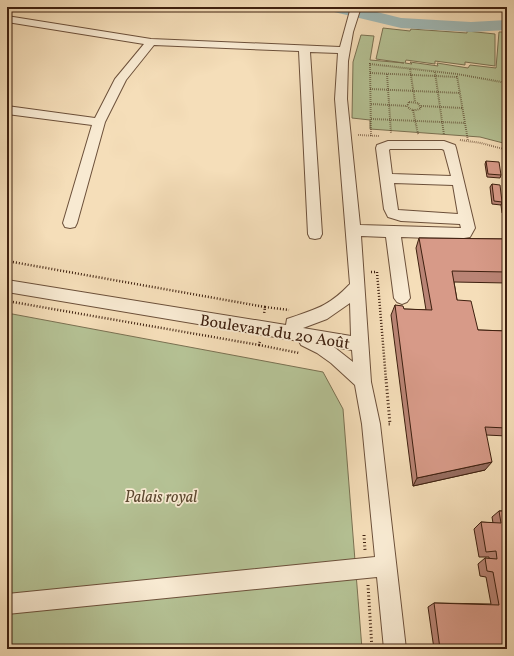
<svg xmlns="http://www.w3.org/2000/svg" width="514" height="656" font-family="Vollkorn,serif">
  <style>
    .green { fill: #b5c295; stroke: #7a7152 }
    .lines { fill: none; stroke-linecap: round; stroke-linejoin: round }
    .river { fill: #a0bab8; fill-rule: evenodd }
    .minor-casing { stroke: #6c503a; stroke-width: 2 }
    .path-far2 { stroke: #3e200f; stroke-width: 2; stroke-dasharray: 0.5 1.5; stroke-linecap: butt }
    .path-far1 { stroke: #3e200f; stroke-width: 2.5; stroke-dasharray: 1 2; stroke-linecap: butt }
    .path { stroke: #3e200f; stroke-width: 3; stroke-dasharray: 1 2.5; stroke-linecap: butt }
    .minor { fill: #f8ead2; fill-rule: evenodd }
    .wall { fill: #b98475; stroke: #3e200f }
    .shaded-wall { fill: #966c5f; stroke: #3e200f }
    .building { fill: #d79a88; stroke: #3e200f }
    .labels { text-anchor: middle; stroke-width: 3.5; stroke-linejoin: round; paint-order: stroke }
    .street-label { font-size: 16px; fill: #3e200f; stroke: #f8ead2 }
    .park-label { font-size: 16px; font-style: italic; fill: #5c4830; stroke: #f8ead2 }
  </style>
  <rect width="100%" height="100%" fill="#f5deb9"/>
  <filter id="stains"><feTurbulence type="fractalNoise" baseFrequency=".005" numOctaves="4"/><feColorMatrix values="0 0 0 0 .2 0 0 0 0 .09 0 0 0 0 .02 0 0 0 .5 -.17"/></filter>
  <radialGradient id="worn" r=".72"><stop offset=".6" stop-color="#630" stop-opacity="0"/><stop offset="1" stop-color="#630" stop-opacity=".3"/></radialGradient>
  <path class="green" d="M383,28L410,31L411,29L467,33V31L495,34V66L465,62V65L435,61V64L406,60L405,63L412,64L410,62L438,66L437,63L468,68L470,65L496,68L499,32H507V144L480,137L370,129V120L352,118L353,62L361,35L374,36L370,60L404,63L376,59Z
    M7,313L323,372L343,409L362,649H7Z"/>
  <g class="lines">
    <path class="river" d="M327,7H357L401,18L471,22L507,20V30L471,32L401,28L330,11Z"/>
    <defs>
      <path id="minor" d="M351,7H361L353,32L348,61L347,99L360,225L461,228L460,224L401,221L388,217L384,209L376,148L377,145L388,141H444L455,145L456,148L475,228L470,237L458,239L401,237L410,298L407,302L402,304L397,302L394,298L386,237L361,236L371,382L380,424L406,649H384L377,577L7,614V594L375,557L362,424L355,385L331,363L317,353L301,345L299,341L7,292V280L286,325L287,319C316,309 328,307 350,284L335,99L338,53L310,52L322,234L320,238L315,239L310,238L308,234L299,51L154,45L126,80L105,122L77,223L75,227L70,228L65,227L63,223L92,125L7,114V106L95,118L115,79L144,44L7,22V16L151,39L340,47ZM390,149H442L444,150L451,176L392,174L389,150ZM394,183L453,185L458,214L398,210ZM350,303L351,336L303,328L327,319ZM334,347L352,350L353,362Z"/>
    </defs>
    <use href="#minor" class="minor-casing"/>
    <path class="path-far2" d="M410,69L415,102
      M435,72L444,135
      M370,73L457,77
      M387,74L391,133
      M457,76L468,141
      M370,89L460,93
      M409,102L418,103L421,108C416,111 411,111 407,106Z
      M371,104L407,106
      M421,106L462,108
      M413,110L418,134
      M371,119L465,123
      M358,135L379,136
      M371,136L370,64L457,74L507,83
      M460,140L481,143L507,150"/>
    <path class="path-far1" d="M7,261L265,307L264,314
      M371,272H377L386,380
      M7,301L259,345L260,341
      M265,307L289,310
      M259,345L299,353"/>
    <path class="path" d="M386,379L390,424H387
      M364,535L365,550
      M368,585L372,649"/>
    <use href="#minor" class="minor"/>
  </g>
  <path class="wall" d="M486,161L501,175L500,178L487,177L485,164Z
    M492,184L502,202L501,205L492,204L490,187Z
    M502,202H507V214L502,213L501,205Z
    M419,238L507,239V283L454,282L457,300L478,330L507,331V436L486,435L485,470L413,486L391,315L395,305L404,309L426,310L416,248Z
    M499,511H507V649H434L428,607L434,603L491,604L486,577L480,576L478,564L485,558L489,559V557H479L474,529L481,522L493,523L492,517Z"/>
  <path class="shaded-wall" d="M492,462L485,470L413,486L417,478Z"/>
  <path class="building" d="M486,161L499,162L501,175L488,174Z
    M492,184L500,185L502,202L494,201Z
    M502,202H507V211L503,210Z
    M419,238L507,239V272L452,271L457,300L471,301L478,330L507,331V428L485,427L492,462L417,478L395,305L403,306L404,309L432,310Z
    M499,511H507V649H440L434,603L499,605L493,572L487,571L485,558L497,559L496,551L486,552L481,522L501,523Z"/>
  <g class="labels">
    <g class="street-label">
      <text transform="translate(275 331) rotate(9)" y="6">Boulevard du 20 Août</text>
    </g>
    <g class="park-label">
      <text x="161" y="502">Palais royal</text>
    </g>
  </g>
  <rect width="514" height="656" fill="none" stroke="#f5deb9" stroke-width="24"/>
  <rect x="8" y="8" width="498" height="640" fill="none" stroke="#3e200f" stroke-width="2"/>
  <rect x="12" y="12" width="490" height="632" fill="none" stroke="#3e200f"/>
  <rect width="100%" height="100%" filter="url(#stains)"/>
  <rect width="100%" height="100%" fill="url(#worn)"/>
</svg>
